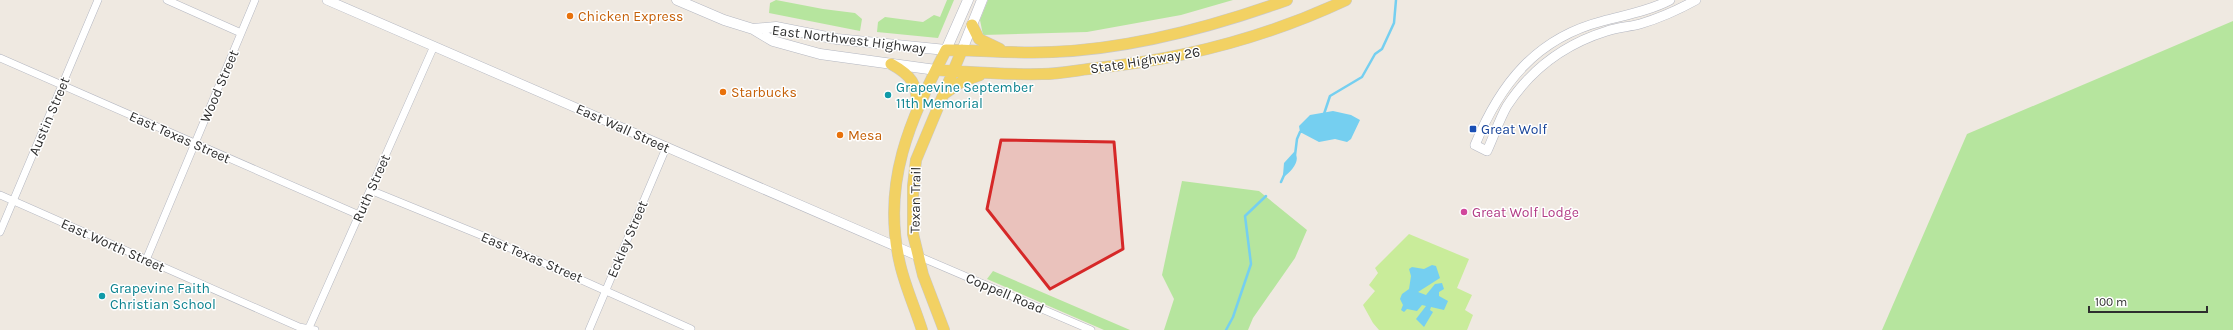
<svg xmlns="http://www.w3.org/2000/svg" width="2233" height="330" font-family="Karla,sans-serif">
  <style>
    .green { fill: #b6e59e }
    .pitch { fill: #c9ec9a }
    .water { fill: #75cff0 }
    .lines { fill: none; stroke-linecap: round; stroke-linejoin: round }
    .stream { stroke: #75cff0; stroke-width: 2.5 }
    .minor-casing { stroke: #b4b7c1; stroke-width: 8 }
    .tertiary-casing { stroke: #b4b7c1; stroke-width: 10 }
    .secondary-casing { stroke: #b4b7c1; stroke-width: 11 }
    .primary-casing { stroke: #c9c9c9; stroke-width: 12 }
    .minor { stroke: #fff; stroke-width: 7 }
    .tertiary { stroke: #fff; stroke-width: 9 }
    .secondary { stroke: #fff; stroke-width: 10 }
    .primary { stroke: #f2d163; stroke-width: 11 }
    .marked { fill: #d62828; fill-opacity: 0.2; stroke: #d62828; stroke-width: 3; stroke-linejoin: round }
    .food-dot { fill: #e8710a; stroke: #fff; stroke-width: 1.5 }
    .culture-dot { fill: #0f9aa8; stroke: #fff; stroke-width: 1.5 }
    .transit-dot { fill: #1a4fb4; stroke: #fff; stroke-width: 1.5 }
    .hotel-dot { fill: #d1479c; stroke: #fff; stroke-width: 1.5 }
    .labels { text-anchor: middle; stroke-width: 3; stroke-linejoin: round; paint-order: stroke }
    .food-label { font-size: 14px; fill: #c56008; stroke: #fff; text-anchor: start }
    .street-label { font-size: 14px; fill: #2e2e2e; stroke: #fff }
    .culture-label { font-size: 14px; fill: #0d838f; stroke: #fff; text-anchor: start }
    .transit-label { font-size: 14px; fill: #164399; stroke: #fff; text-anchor: start }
    .hotel-label { font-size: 14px; fill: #b23c85; stroke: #fff; text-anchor: start }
  </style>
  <rect width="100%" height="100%" fill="#efe9e1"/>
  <path class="green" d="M776,0L823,9L855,13L862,19L860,31L769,13L770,3Z
    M947,0H954L938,38L877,32L878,22L885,17L923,22L934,15L940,17Z
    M988,0H1233L1181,15L1087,32L983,35L980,20Z
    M2233,21V330H1882L1967,134Z
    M1182,181L1259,191L1307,230L1295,258L1253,318L1248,330H1164L1174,299L1162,275Z
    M993,271L1130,330H1104L987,279Z"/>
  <path class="pitch" d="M1409,234L1469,259L1457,288L1472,295L1465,310L1473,315L1467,330H1379L1373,323L1363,305L1375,291L1369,285L1378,273L1375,268Z"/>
  <path class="water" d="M1333,111L1351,115L1360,120L1351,139L1347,142L1335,139L1319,142L1300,132L1299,126L1310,115Z
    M1294,152C1302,160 1291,171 1285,176L1283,175L1284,163Z
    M1432,265L1436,266L1440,278L1418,292L1426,295L1435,284L1442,283L1444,289L1439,292V296L1448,301L1444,310L1431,307L1430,310L1433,312L1424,327L1416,319L1426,306L1422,305L1417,311L1407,309L1404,312L1401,310L1403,305L1400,299L1402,294L1409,289L1411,276L1409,269L1412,267L1424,269Z"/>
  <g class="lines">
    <path class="stream" d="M1324,114L1330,96L1362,77L1375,54L1382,49L1394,23L1396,0
      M1295,155L1297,139L1300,132L1303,131
      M1281,182L1285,173
      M1226,330L1233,317L1251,264L1245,216L1266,196"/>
    <defs>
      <path id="minor" d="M167,0L241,33
        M0,58L359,215
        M370,190L483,236L691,329
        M0,195L299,327L315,330
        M0,232L98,0
        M918,256L1091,330
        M146,260L255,0
        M308,330L434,46
        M589,330L666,148"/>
      <path id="tertiary" d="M327,0L918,256
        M1670,0C1649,11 1625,15 1603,21C1536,38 1500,84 1475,145L1487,151C1494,136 1499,120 1507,106C1531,69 1565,44 1607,31C1618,27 1629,27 1640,24C1660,18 1678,10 1696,0"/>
      <path id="secondary" d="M677,0L724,20L753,29L773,41L820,54L936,70
        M753,29L776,27L837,39L946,50L968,0
        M962,50L982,0"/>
      <path id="primary" d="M972,25L979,39L1000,49
        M891,64C911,75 918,84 917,108
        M936,70C971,72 1006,75 1042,74C1060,74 1078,70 1096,68C1185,59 1265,38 1346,0
        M944,94L961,82L980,75
        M922,330C915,308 905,286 900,264C881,183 910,120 946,50C981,50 1017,54 1052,52C1132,49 1212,27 1287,0
        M944,330L923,275L913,234V186L916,160L962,50"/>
    </defs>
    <use href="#minor" class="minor-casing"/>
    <use href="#tertiary" class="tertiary-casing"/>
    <use href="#secondary" class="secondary-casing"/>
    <use href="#primary" class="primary-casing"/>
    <use href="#minor" class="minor"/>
    <use href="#tertiary" class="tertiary"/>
    <use href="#secondary" class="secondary"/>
    <use href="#primary" class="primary"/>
  </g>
  <path class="marked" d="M1001,140L1114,142L1123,249L1050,289L987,209Z"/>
  <g class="food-dot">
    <circle cx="570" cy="16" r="4"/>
    <circle cx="723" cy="92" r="4"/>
    <circle cx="840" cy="135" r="4"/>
  </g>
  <g class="culture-dot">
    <circle cx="888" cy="95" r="4"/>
    <circle cx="102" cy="296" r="4"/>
  </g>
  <rect class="transit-dot" x="1469" y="125" width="8" height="8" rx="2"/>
  <circle class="hotel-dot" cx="1464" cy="212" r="4"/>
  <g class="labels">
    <g class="food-label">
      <text x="578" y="21">Chicken Express</text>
      <text x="731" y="97">Starbucks</text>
      <text x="848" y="140">Mesa</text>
    </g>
    <g class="street-label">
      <text transform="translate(849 39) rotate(7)" y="5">East Northwest Highway</text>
      <text transform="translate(1145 60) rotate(-9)" y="5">State Highway 26</text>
      <text transform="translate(219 86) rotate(-67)" y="5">Wood Street</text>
      <text transform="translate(49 116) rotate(-67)" y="5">Austin Street</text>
      <text transform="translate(623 128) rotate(24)" y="5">East Wall Street</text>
      <text transform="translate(180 137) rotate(24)" y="5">East Texas Street</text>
      <text transform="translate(371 188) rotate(-66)" y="5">Ruth Street</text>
      <text transform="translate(915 200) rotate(-89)" y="5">Texan Trail</text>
      <text transform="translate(627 239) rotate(-67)" y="5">Eckley Street</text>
      <text transform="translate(113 245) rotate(24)" y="5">East Worth Street</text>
      <text transform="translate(532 257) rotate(23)" y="5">East Texas Street</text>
      <text transform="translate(1005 293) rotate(23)" y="5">Coppell Road</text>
    </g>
    <g class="culture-label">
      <text x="896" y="92">Grapevine September<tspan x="896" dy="16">11th Memorial</tspan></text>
      <text x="110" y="293">Grapevine Faith<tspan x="110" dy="16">Christian School</tspan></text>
    </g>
    <g class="transit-label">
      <text x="1481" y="134">Great Wolf</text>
    </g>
    <g class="hotel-label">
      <text x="1472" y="217">Great Wolf Lodge</text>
    </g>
  </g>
  <path d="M2089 306v6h118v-6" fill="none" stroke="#2e2e2e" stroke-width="2"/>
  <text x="2095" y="306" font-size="12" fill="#2e2e2e" stroke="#ffffff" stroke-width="3" paint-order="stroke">100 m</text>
</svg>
